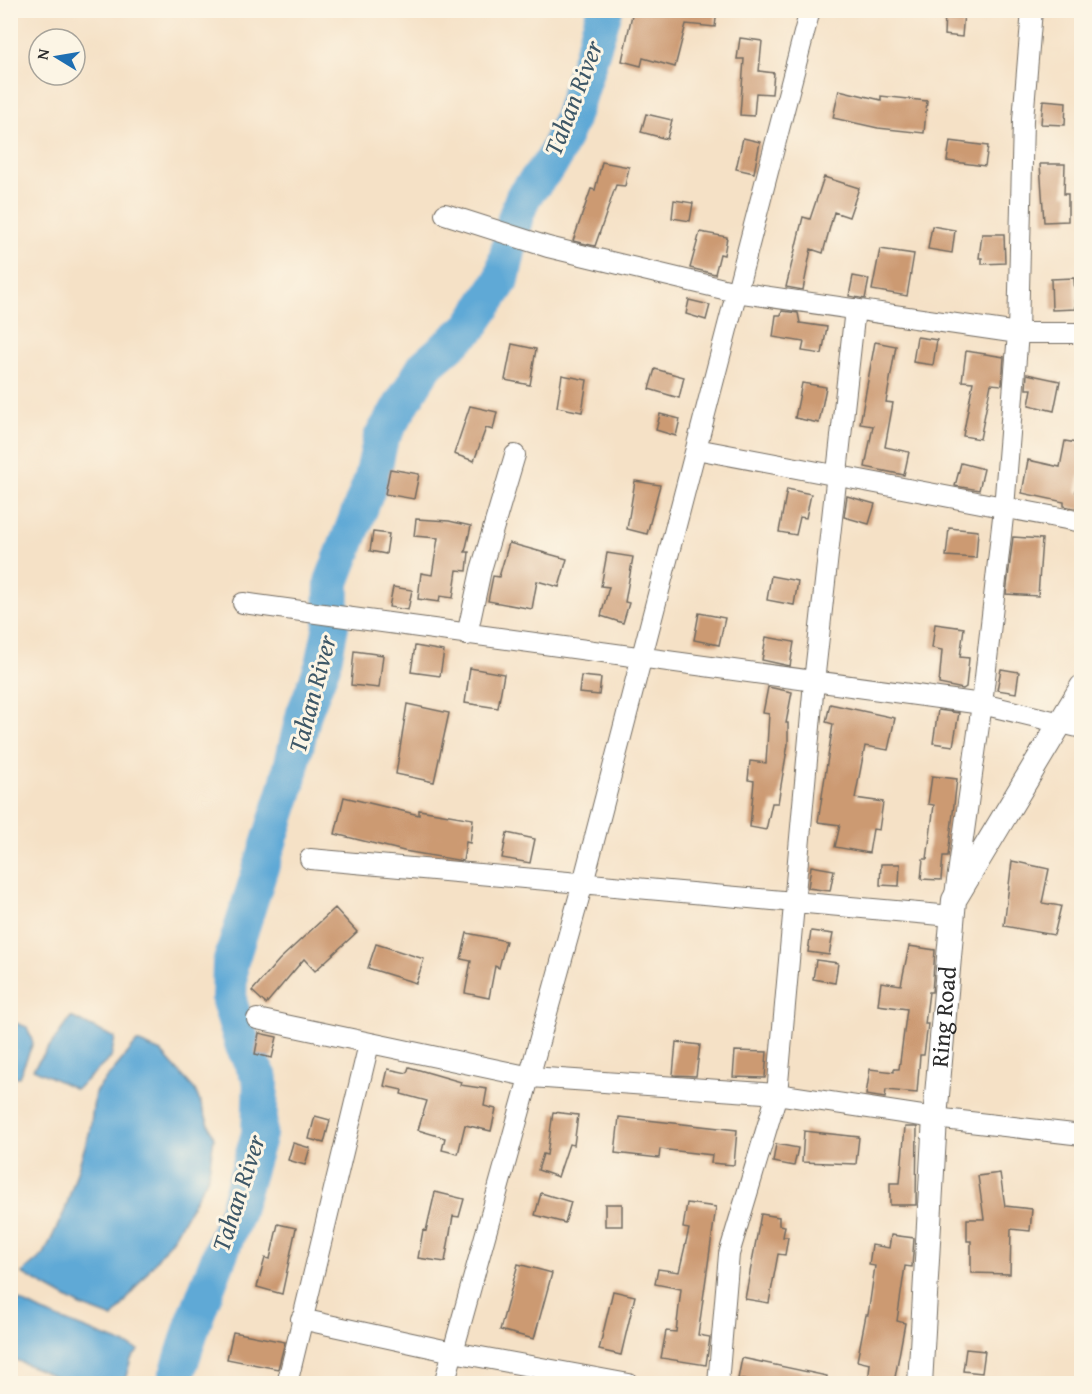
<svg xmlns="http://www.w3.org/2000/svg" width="1092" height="1394" font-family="'Gentium Book Plus',serif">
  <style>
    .water { fill: #5fa9d6; stroke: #456a80; stroke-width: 1.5 }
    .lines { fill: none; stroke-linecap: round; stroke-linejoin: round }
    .river { stroke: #5fa9d6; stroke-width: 36 }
    .building { fill: #cc9a72 }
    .minor-casing { stroke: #726b61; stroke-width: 22 }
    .tertiary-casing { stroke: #726b61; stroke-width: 26 }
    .minor { stroke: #fff; stroke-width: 20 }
    .tertiary { stroke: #fff; stroke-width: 24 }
    .labels { text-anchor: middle; stroke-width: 6; stroke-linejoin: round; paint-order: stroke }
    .street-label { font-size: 24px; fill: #2b2b2b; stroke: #fcf5e5 }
    .water-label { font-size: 26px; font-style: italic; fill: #3d5767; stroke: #fcf5e5 }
  </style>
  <rect width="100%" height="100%" fill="#fcf5e5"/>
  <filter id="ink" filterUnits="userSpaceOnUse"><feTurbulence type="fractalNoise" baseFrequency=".0167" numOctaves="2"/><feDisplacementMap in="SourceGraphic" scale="12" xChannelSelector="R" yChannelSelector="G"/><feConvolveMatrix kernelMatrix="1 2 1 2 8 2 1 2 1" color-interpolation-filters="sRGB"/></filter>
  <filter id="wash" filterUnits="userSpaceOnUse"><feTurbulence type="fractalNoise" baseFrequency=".008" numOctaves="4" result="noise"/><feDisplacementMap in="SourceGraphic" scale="24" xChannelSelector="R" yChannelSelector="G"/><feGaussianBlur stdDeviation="1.35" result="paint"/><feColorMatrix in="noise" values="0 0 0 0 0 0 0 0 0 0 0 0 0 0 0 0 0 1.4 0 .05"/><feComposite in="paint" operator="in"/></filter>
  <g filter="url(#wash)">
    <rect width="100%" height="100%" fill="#f5e1c6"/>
    <path class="water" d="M71,1017L115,1038L111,1058L76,1089L33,1069Z
      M10,1021L27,1027L33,1043L19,1077L11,1076Z
      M137,1042L161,1052L195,1090L214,1137L208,1177L175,1235L113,1318L81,1306L22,1273L44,1254L65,1210L90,1130L95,1092Z
      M10,1296L42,1312L139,1350L131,1359L124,1383H71L11,1358Z"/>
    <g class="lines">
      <path class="river" d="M174,1384L193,1324L236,1213L259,1134L261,1080L243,1046L229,1001L230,964L286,789L304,713L323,665L331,626L332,582L372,478L381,438L425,366L470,327L502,279L515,219L523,197L553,160L571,119L605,10"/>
    </g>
    <g id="blocks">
      <path class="building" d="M633,10H717L715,27L686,24L675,67L643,58L641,66L622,61Z
        M945,11L964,12L962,37L944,35Z
        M740,38L762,41L759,71L774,73L772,94L756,93L754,116L740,115L744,59H737Z
        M839,90L881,100V96L927,101L924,133L878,128L833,118Z
        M1043,100L1066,102L1065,125L1041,124Z
        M646,114L672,120L667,139L641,132Z
        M743,138L760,142L754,173L736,169Z
        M950,141L988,146L985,166L947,161Z
        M602,162L629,167L625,186L616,185L595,246L573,241L591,189L595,190Z
        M1040,164H1065L1064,194H1068V221L1044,222Z
        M824,177L859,188L849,217L834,212L823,253L811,249L803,290L786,287L803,217L810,219Z
        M674,200L693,203L690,221L672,218Z
        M932,226L955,230L952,253L928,249Z
        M700,232L727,237L724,255L720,254L715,274L690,268Z
        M982,234H1004L1005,263L982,264V258H979Z
        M880,249L914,254L907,296L872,290Z
        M853,276L869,279L865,299L849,296Z
        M1074,278L1076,309L1052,310L1051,279Z
        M689,300L710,305L706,320L686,314Z
        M782,311L798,313L800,323L827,327L822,354L802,351L804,342L773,337L776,315H781Z
        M917,337L937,340L933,365L913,362Z
        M875,342L896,346L886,402L893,403L885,447L909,452L904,475L865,467L873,426L860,424Z
        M512,344L536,349L530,385L505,380Z
        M966,351L1004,357L1002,385L991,384L980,439L963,436L973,382L962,381Z
        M655,369L684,377L679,398L649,389Z
        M1027,374L1060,381L1054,411L1029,405L1032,389H1026Z
        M562,375L587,380L582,412L557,407Z
        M802,383L826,387L819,423L795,418Z
        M470,406L497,412L493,430L486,428L474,461L454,454Z
        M660,414L680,419L676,436L656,430Z
        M1065,441L1082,444V464L1076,492L1082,493V510L1064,506V502L1022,493L1028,460L1060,467Z
        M961,463L984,469L979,490L955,486Z
        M390,469L419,474L414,499L385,494Z
        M635,481L660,485L647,534L627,529Z
        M787,489L811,494L806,518L800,517L796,535L779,532Z
        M847,496L875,504L869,524L844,517Z
        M416,519L449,521L471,526L465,552H469L467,571L457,570L453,598L440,596L439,602L418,599L421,573L432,575L438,538L414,536Z
        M949,528L978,531L976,558L946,556Z
        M373,532L389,534L386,554L370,551Z
        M1013,537L1042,539L1038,596L1006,594Z
        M509,543L567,559L559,587L537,581L532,609L488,601L493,576L499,577Z
        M607,553L633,557L625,602L629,603L623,623L601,616L609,587L601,586Z
        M771,576L798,581L794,605L767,600Z
        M393,587L412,590L408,610L389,607Z
        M699,613L725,618L719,645L694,640Z
        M935,624L964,628L960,657L969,658L966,687L963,689L939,684L942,650L932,648Z
        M766,637L794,642L790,666L762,660Z
        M415,646L444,651L440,676L411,672Z
        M354,651L383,655L379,688L351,685Z
        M470,668L504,674L498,708L465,703Z
        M1001,669L1019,672L1016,693L997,690Z
        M581,676L601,678L599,695L579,693Z
        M768,687L792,692L786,723H788V744L778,803H772L766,830L750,827L754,781L748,780L750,761L766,763L769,714L763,713Z
        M407,704L449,713L434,782L396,774Z
        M830,704L895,718L888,750L865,746L855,798L883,802L879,830L873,829L869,853L835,847L840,825L818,822L833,724L826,722Z
        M938,710L959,713L953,746L933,743Z
        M932,776L957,779L948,856H943L941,880L921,879L923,859H927L934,805L928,804Z
        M344,797L419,815V810L473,819L470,843L466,842L463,861L404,851L335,834Z
        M507,833L535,839L530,863L502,858Z
        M1012,861L1049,869L1042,903L1061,906L1054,935L1004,926Z
        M881,864H900L899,886L880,885Z
        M811,866L834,870L830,891L808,888Z
        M335,908L357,932L315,971L304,959L266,1004L252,991L279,960Z
        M811,931L833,934L829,955L808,952Z
        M467,933L506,941L499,968L495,966L489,998L465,993L471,961L461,959Z
        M376,944L424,959L416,983L368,968Z
        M909,946L935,950L932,992H929L925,1024H928L924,1055H920L917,1093L886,1090L885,1098L866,1095L870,1069L894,1072V1069H899L907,1009L878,1005L881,982L901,985Z
        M816,960L838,963L835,983L813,979Z
        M259,1033L277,1037L272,1058L255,1054Z
        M676,1042L700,1045L696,1076L673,1075Z
        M735,1051L767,1052L765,1078L733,1077Z
        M409,1067L461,1082L460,1085L487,1089L484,1106L496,1109L491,1131L465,1125L458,1154L442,1150L445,1138L418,1130L427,1101L401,1094L402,1090L384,1086L388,1069L407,1073Z
        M553,1112L578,1115L574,1145L569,1144L558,1177L538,1170L543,1154L547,1155Z
        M315,1116L330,1120L324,1143L309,1139Z
        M619,1117L737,1130L734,1165L711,1163L712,1155L660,1149L659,1158L615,1153Z
        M905,1127H917L916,1205H890V1183H900Z
        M804,1131L859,1137L856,1164L802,1162Z
        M293,1143L310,1148L305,1165L288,1160Z
        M776,1144L798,1148L794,1166L773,1162Z
        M1000,1173L1005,1206L1032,1209L1030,1231L1011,1229L1010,1274L971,1273V1241H967V1219H984L978,1176Z
        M435,1192L464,1199L459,1217L453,1216L445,1262L418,1258L423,1230L426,1231Z
        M541,1193L571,1202L565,1223L535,1215Z
        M687,1203L716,1207L698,1335L710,1337L706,1365L661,1358L666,1331L676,1332L681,1289L655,1284L658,1269L679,1272L689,1229L683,1228Z
        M605,1204H622V1226H605Z
        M761,1214L779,1217V1225L785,1226L783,1237H788L785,1255L778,1254L769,1303L745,1299Z
        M278,1224L296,1228L282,1294L257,1287L265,1258L270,1259Z
        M891,1235L914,1238L912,1267L905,1266L897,1321L905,1323L894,1383H868L870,1364L857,1361L866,1315H868L875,1266L869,1265L872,1245L889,1248Z
        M518,1264L552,1273L534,1339L500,1330Z
        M613,1291L635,1296L621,1355L599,1350Z
        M233,1332L285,1342L278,1369L227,1359Z
        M966,1349L985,1351L982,1373L963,1371Z
        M742,1358L827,1376L826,1383H762L738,1379Z"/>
    </g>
  </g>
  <g filter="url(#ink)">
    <use href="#blocks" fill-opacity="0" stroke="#726b61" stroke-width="1.5"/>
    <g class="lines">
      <defs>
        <path id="minor" d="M445,214L548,247L736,292L1018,333H1082
          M696,449L1082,522
          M243,603L982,704L1082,728
          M467,635L481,570L515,455
          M310,859L952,916
          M955,895L982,704L1004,508L1018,333L1023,120L1032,10
          M257,1019L531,1077L777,1094L935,1118L1082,1135
          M301,1319L453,1352L629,1384
          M287,1384L369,1044
          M444,1384L583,883L810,10
          M718,1384L729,1254L777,1094L814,682L855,309"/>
        <g id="tertiary">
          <path id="s1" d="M920,1384L935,1118L954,900L1082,687"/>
        </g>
      </defs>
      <use href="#minor" class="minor-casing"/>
      <use href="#tertiary" class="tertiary-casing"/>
      <use href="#minor" class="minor"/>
      <use href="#tertiary" class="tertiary"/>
    </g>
  </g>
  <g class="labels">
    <g class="street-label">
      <text dy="8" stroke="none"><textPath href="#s1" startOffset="368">Ring Road</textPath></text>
    </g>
    <g class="water-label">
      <text transform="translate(573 98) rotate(-69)" y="9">Tahan River</text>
      <text transform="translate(312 694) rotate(-75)" y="9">Tahan River</text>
      <text transform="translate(238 1193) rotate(-72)" y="9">Tahan River</text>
    </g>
  </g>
  <rect width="1092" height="1394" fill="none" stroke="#fcf5e5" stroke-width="36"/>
  <g transform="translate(57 57) rotate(281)"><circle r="28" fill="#fcf5e5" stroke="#a8a49b" stroke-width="1.5"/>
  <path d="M0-4.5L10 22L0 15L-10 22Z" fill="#1f6fb2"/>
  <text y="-9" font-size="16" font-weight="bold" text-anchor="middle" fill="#2b2b2b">N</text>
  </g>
</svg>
